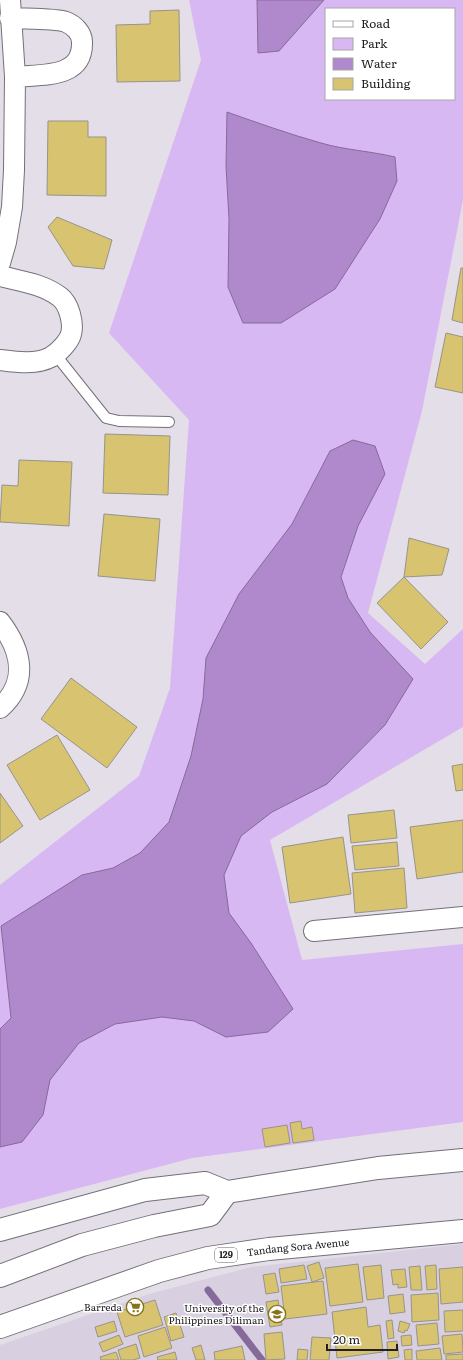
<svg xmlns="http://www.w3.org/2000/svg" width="463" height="1360" font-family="Literata,serif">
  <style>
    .built { fill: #d8d0e0 }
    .green { fill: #d8b8f2; fill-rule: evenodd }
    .water { fill: #b089cd; stroke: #856a9a }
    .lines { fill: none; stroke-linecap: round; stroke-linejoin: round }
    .stream { stroke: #856a9a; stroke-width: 7 }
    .building { fill: #d7c370; stroke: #97948b }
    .service-casing { stroke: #747078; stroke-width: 12 }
    .minor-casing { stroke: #747078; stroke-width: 22 }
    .primary-casing { stroke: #747078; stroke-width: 24 }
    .service { stroke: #fff; stroke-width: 10 }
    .minor { stroke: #fff; stroke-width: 20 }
    .primary { stroke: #fff; stroke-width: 22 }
    .labels { text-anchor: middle; stroke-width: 3; stroke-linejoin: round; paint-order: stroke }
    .shield { fill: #fff; stroke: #646366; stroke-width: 1 }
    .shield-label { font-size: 9px; font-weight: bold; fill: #222024 }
    .street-label { font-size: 10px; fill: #222024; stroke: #fff }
    .poi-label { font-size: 10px; fill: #222024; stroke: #fff; text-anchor: end }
  </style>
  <rect width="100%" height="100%" fill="#e3dee8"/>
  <path class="built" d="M463,1244V1360H0V1345L149,1294L251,1267Z"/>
  <path class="green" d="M189,0H463V200L422,411L368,613L425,664L463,629V727L270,840L302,960L463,944V1122L192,1158L0,1209V885L139,776L170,688L189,420L109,333L201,60ZM326,9H454V99H326Z"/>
  <path class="water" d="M257,0H324L279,51L258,53Z
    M227,112C258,123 289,134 321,143C345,150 370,151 395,157L397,181L380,219L335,289L281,323H243L228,287L229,219L226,166Z
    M353,440L375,446L385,474L358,526L341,577L348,598L370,632L413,679L385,725L327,784L272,812L241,836L224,875L229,913L251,943L293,1009L268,1032L226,1037L194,1021L162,1017L115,1024L79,1043L50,1080L43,1115L22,1142L0,1147V1029L11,1018L1,926L82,875L113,868L140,853L169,822L191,756L203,699L206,658L239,594L292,524L330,451Z"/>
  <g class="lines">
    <path class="stream" d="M208,1290L262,1360"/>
  </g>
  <path class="building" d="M179,10L180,81L117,82L116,25L150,24V11Z
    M48,121H88V137H106V196L47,195Z
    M57,217L112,240L104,269L73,266L48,227Z
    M461,268H463V323L452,320Z
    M446,333L463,337V393L435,387Z
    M105,434L170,436L168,495L103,493Z
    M19,460L72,462L69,526L0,522L2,485L18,486Z
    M104,514L160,519L155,581L98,576Z
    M409,538L449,549L442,575L404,577Z
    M404,577L448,622L421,649L377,603Z
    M71,678L137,727L107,768L41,719Z
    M57,735L90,790L40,820L7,765Z
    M463,764V790L456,791L452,766Z
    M0,793L23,826L0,843Z
    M394,810L397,838L351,843L348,815Z
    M463,820V872L417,879L410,827Z
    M343,837L351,894L290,903L282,847Z
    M397,842L399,866L355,870L352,846Z
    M404,868L407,908L355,913L352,873Z
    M301,1121L302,1129L312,1127L314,1140L293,1143L290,1123Z
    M287,1125L290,1143L265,1147L262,1129Z
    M319,1262L324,1278L312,1282L307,1266Z
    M358,1264L363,1302L330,1306L325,1268Z
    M304,1265L307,1279L281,1283L279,1269Z
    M381,1265L384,1298L367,1300L363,1267Z
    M436,1265L437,1289L427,1290L425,1266Z
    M420,1266L422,1290H411L409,1267Z
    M463,1267V1302L441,1304L439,1269Z
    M405,1269L407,1287L398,1288V1284L393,1285L391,1270Z
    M275,1273L279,1292L266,1294L263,1275Z
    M323,1281L327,1314L285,1319L281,1286Z
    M438,1293L439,1320L412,1322L411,1295Z
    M403,1294L405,1312L390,1314L388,1296Z
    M155,1300L163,1325L125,1337L117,1312Z
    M278,1300L282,1325L270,1327L266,1302Z
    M366,1307L368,1327L380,1325L383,1352L337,1358L332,1312Z
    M463,1310V1331L445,1332L444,1311Z
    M176,1313L184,1337L171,1341L164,1317Z
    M392,1320L394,1338L388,1339L386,1321Z
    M114,1321L117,1331L98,1337L95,1327Z
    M400,1321L410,1324L407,1331L405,1330L404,1333L398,1331Z
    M437,1323L439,1344L418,1346L416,1325Z
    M165,1327L172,1348L144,1357L138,1336Z
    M282,1332L285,1359L266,1360L264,1334Z
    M462,1334L463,1352L444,1354L442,1336Z
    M119,1335L123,1344L103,1352L99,1343Z
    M411,1335L412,1345L402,1346L401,1336Z
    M312,1337L331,1338L329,1360H310Z
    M397,1341L399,1357L388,1359L387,1342Z
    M136,1344L140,1358L133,1360H121L118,1350Z
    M201,1345L205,1360H196L192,1348Z
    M242,1346L245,1360H215L214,1352Z
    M440,1348L442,1360H417L416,1351Z
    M298,1349L308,1350L307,1360H297Z
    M412,1349V1360H405L404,1350Z
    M116,1352L119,1360H101L100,1357Z
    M175,1352L177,1360H158L157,1357Z
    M463,1354V1360H446V1355Z"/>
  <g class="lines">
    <defs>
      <path id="service" d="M55,354L106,418L119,421L169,422"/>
      <path id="minor" d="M10,18C23,19 55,18 66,22C74,25 82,33 82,42C83,79 42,74 15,77
        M0,263L6,242L12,207L14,170L15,77L10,0
        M0,276C20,281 43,284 60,297C69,304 74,323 71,334C69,342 58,353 51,357C36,365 16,362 0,360
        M0,622C22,651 29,682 0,708
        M314,931L463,917"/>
      <g id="primary">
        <path d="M0,1230L145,1190L205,1183L227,1192L378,1168L463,1160"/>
        <path d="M0,1276L82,1245L154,1226L210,1215L227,1192"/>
        <path id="s1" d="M0,1327L159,1271L208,1258L269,1249L463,1231"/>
      </g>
    </defs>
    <use href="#service" class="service-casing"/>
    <use href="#minor" class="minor-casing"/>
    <use href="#primary" class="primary-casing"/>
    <use href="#service" class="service"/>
    <use href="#minor" class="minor"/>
    <use href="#primary" class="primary"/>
  </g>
  <defs>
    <symbol id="supermarket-ring" viewBox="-11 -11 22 22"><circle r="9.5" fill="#fff" stroke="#877416" stroke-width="1.5"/><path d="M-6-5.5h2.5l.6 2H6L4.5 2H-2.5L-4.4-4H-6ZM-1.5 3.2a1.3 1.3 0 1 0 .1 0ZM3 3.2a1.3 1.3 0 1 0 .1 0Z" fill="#877416"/></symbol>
    <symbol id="university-ring" viewBox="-11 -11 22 22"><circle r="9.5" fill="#fff" stroke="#877416" stroke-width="1.5"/><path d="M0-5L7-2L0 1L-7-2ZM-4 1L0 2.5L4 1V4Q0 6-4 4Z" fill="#877416"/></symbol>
  </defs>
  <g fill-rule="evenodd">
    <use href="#supermarket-ring" x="125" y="1297" width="20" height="20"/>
    <use href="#university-ring" x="267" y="1304" width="20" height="20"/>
  </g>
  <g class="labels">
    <rect class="shield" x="215" y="1248" width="22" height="14" rx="3"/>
    <g class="shield-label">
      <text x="226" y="1258">129</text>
    </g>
    <g class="street-label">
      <text dy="4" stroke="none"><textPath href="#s1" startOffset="310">Tandang Sora Avenue</textPath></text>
    </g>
    <g class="poi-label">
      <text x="122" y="1311">Barreda</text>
      <text x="264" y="1312">University of the<tspan x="264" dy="12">Philippines Diliman</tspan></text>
    </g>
  </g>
  <rect x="325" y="8" width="130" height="92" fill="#ffffff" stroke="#a7a6a7"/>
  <rect x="333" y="21" width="20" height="6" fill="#ffffff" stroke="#a7a6a7"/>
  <text x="361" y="28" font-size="12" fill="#222024">Road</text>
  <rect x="333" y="38" width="20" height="12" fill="#d8b8f2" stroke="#a7a6a7"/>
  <text x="361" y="48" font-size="12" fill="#222024">Park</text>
  <rect x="333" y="58" width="20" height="12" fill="#b089cd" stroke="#a7a6a7"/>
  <text x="361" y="68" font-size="12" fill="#222024">Water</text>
  <rect x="333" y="78" width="20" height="12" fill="#d7c370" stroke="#a7a6a7"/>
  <text x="361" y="88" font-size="12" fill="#222024">Building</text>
  <path d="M327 1344v6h70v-6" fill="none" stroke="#222024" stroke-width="2"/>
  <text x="333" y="1344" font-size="12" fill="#222024" stroke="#ffffff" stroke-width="3" paint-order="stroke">20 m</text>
</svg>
